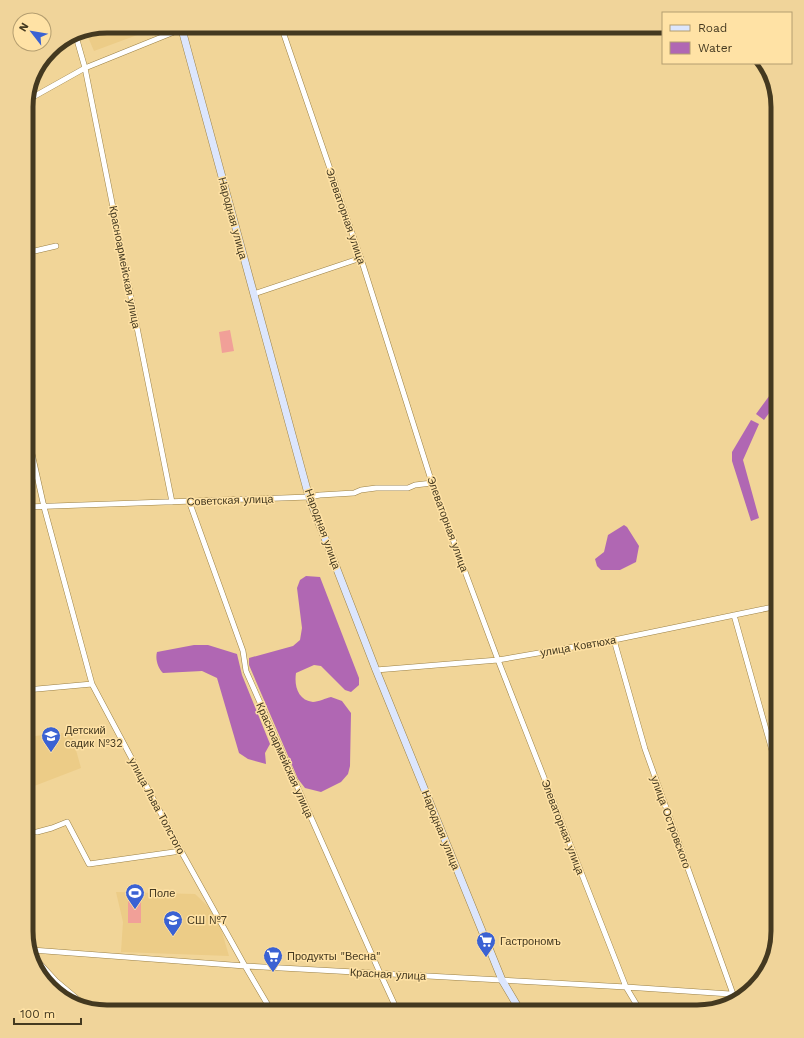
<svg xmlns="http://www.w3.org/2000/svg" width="804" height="1038" font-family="'Work Sans',sans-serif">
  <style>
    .built { fill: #eccc87 }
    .grass { fill: #f1a098 }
    .water { fill: #b067b3 }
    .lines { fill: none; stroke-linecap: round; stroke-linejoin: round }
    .street-casing { stroke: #9b8146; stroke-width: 6 }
    .secondary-casing { stroke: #9b8146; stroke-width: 8 }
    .street { stroke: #fff; stroke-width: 5 }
    .secondary { stroke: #dce6fd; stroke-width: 7 }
    .labels { text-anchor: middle; stroke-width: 3; stroke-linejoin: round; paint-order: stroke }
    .street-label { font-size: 11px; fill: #443920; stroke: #ffe2a5 }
    .poi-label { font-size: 11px; fill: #443920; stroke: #ffe2a5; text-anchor: start }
    .rim { fill: none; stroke: #443920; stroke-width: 5 }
  </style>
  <rect width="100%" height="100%" fill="#f1d598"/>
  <path class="built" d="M107,26H146L148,31L94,51L85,30Z
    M71,732L81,768L29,788L26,781V737Z
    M116,892L195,894L217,915L229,956L121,952L123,922Z"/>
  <path class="grass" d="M230,330L234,351L222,353L219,332Z
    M128,897H141V923H128Z"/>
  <path class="water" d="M778,384V401L764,420L756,414Z
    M751,420L759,424L743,460L759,518L751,521L732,461V452Z
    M624,525L627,527L639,546L636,562L620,570H601L597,566L595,559L604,552L608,535Z
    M306,576L320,577L359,678V685L351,692L345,690L321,666L314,665L296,673C294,686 298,700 313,702C318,702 326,698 331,697L342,701L351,713L350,766L348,774L341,782L321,792L305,788L298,779L249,665V658L293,646L300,640L302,628L297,588L300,580Z
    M194,645H208L237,654L242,675L270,744L265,753L266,764L248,759L239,753L217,678L202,671L163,673C158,668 155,659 157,652Z"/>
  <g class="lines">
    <defs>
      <path id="street" d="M281,26L363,265L432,483L498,660L626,987L641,1012
        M75,33L85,68L172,502
        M26,101L85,68L189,26
        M26,253L56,246
        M254,294L361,258
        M26,427L44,507L92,684L181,851L245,966L272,1012
        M189,501L243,651L246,671L380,973L398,1012
        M26,507L309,497L320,495L354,493L361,490L376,488H408L415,485L432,483
        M734,615L778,772
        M614,640L645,749L733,994L737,1000
        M376,670L498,660L614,640L778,606
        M26,690L92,684
        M37,832L52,828L67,822L89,864L181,851
        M32,950L245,966L626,987L745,995
        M33,956L56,981L87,1007"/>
      <path id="secondary" d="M181,26L309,497L376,670L502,980L521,1012"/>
    </defs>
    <use href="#street" class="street-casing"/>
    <use href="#secondary" class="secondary-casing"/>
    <use href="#street" class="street"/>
    <use href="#secondary" class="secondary"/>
  </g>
  <defs>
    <symbol id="school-pin" viewBox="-11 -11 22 30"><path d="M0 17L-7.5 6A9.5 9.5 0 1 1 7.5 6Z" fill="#3b62d3" stroke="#ffe2a5"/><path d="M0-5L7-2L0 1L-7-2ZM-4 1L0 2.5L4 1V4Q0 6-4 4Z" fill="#fff"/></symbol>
    <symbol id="stadium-pin" viewBox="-11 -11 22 30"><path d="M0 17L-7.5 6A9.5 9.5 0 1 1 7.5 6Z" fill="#3b62d3" stroke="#ffe2a5"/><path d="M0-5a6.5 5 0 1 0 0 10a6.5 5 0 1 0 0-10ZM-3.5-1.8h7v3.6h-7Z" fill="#fff"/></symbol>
    <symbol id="supermarket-pin" viewBox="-11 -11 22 30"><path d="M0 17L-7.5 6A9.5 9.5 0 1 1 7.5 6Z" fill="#3b62d3" stroke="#ffe2a5"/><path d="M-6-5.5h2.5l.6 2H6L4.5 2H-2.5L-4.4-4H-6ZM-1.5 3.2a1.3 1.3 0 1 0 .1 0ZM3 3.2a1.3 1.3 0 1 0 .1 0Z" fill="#fff"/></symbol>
  </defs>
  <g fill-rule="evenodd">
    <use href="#school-pin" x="40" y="725" width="22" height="30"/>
    <use href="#stadium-pin" x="124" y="882" width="22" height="30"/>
    <use href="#school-pin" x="162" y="909" width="22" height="30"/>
    <use href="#supermarket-pin" x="475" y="930" width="22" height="30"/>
    <use href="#supermarket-pin" x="262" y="945" width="22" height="30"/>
  </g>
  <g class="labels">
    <g class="street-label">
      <text transform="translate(346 216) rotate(71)" y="4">Элеваторная улица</text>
      <text transform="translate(233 218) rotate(75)" y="4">Народная улица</text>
      <text transform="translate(125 267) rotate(79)" y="4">Красноармейская улица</text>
      <text transform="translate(230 500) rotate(-2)" y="4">Советская улица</text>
      <text transform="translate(448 524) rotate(70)" y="4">Элеваторная улица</text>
      <text transform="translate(323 529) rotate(70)" y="4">Народная улица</text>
      <text transform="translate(578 646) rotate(-10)" y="4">улица Ковтюха</text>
      <text transform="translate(285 760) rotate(66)" y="4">Красноармейская улица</text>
      <text transform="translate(157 806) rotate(62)" y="4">улица Льва Толстого</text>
      <text transform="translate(671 822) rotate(70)" y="4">улица Островского</text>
      <text transform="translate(563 827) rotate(69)" y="4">Элеваторная улица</text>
      <text transform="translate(441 830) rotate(68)" y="4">Народная улица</text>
      <text transform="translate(388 974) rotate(3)" y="4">Красная улица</text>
    </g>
    <g class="poi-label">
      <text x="65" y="734">Детский<tspan x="65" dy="13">садик №32</tspan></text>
      <text x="149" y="897">Поле</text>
      <text x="187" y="924">СШ №7</text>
      <text x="500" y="945">Гастрономъ</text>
      <text x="287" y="960">Продукты "Весна"</text>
    </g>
  </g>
  <path d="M0 0H804V1038H0ZM107 33H697A74 74 0 0 1 771 107V931A74 74 0 0 1 697 1005H107A74 74 0 0 1 33 931V107A74 74 0 0 1 107 33Z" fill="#f0d49a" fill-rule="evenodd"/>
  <path class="rim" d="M107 33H697A74 74 0 0 1 771 107V931A74 74 0 0 1 697 1005H107A74 74 0 0 1 33 931V107A74 74 0 0 1 107 33Z"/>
  <rect x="662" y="12" width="130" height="52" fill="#ffe2a5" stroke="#b49e70"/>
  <rect x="670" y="25" width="20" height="6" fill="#dce6fd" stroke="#b49e70"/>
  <text x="698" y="32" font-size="12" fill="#443920">Road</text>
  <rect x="670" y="42" width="20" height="12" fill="#b067b3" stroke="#b49e70"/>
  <text x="698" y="52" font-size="12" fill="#443920">Water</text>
  <g transform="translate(32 32) rotate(301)"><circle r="19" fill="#ffe2a5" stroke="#b49e70"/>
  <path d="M0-3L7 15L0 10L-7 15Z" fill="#3b62d3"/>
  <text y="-6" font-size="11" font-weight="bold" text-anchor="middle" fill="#443920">N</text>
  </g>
  <path d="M14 1018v6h67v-6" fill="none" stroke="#443920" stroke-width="2"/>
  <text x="20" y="1018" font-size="12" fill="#443920" stroke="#ffe2a5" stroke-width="3" paint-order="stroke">100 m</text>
</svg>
